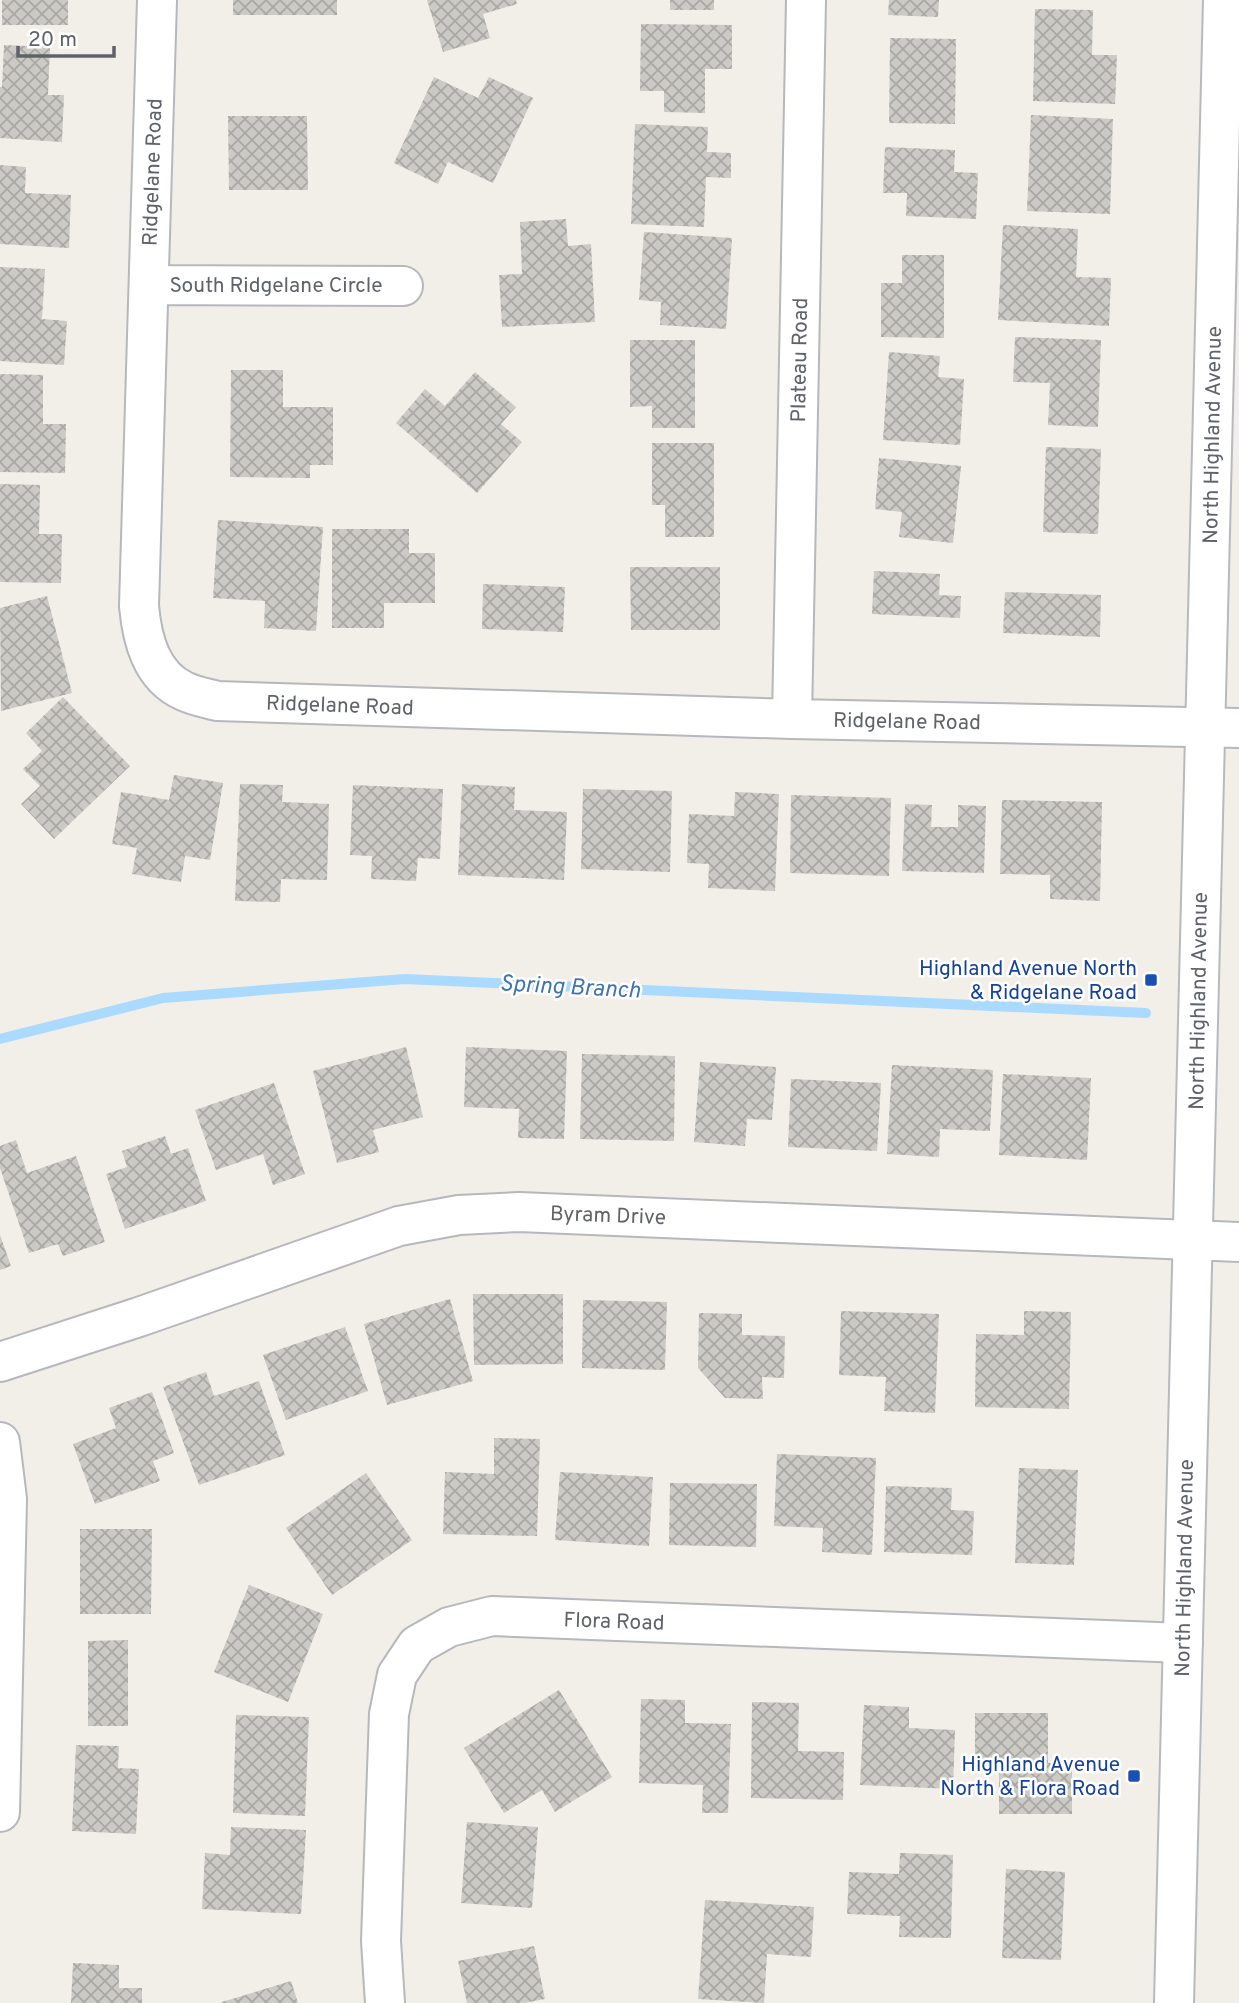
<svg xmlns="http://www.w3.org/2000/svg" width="1239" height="2003" font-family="Overpass,sans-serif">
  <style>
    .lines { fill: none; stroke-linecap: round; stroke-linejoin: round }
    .stream { stroke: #aadaff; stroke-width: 10 }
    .building { fill: url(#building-cross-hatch) }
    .street-casing { stroke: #b5b8bc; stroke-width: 42 }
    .secondary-casing { stroke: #b6babf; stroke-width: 42 }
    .street { stroke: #fff; stroke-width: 38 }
    .secondary { stroke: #fff; stroke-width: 38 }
    .transit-dot { fill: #1a4fb4; stroke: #fff; stroke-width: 2.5 }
    .labels { text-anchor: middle; stroke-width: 5; stroke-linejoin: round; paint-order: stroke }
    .street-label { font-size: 21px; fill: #5f6368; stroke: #fff }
    .transit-label { font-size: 21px; fill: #164399; stroke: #fff; text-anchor: end }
    .water-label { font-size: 23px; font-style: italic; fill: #4174aa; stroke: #fff }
  </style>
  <defs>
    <pattern id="building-cross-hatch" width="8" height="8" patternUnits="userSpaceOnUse" patternTransform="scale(1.75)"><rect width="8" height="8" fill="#cccac5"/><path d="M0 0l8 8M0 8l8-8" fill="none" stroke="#a9a8a4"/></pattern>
  </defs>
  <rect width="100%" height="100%" fill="#f1efe8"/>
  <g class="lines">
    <path class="stream" d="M0,1039L163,998L405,979L1146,1013"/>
  </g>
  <path class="building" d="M2,0H68V25H2Z
    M233,0H337V15H233Z
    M427,0H516L517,4L483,14L490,38L443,52Z
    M670,0H714V10H670Z
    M889,0H939L938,17L888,15Z
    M1035,9L1093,10L1092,55H1117L1115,104L1033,101Z
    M641,24L732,25V69H705V113L664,112V91H640Z
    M890,38L956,39L955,124L889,123Z
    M4,45L50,47L48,95H64L62,142L0,138V87H2Z
    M434,77L478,98L489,77L533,98L493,183L448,162L438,184L394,163Z
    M1031,115L1113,119L1110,214L1027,211Z
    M228,116H307L308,190H229Z
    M635,124L708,127L707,152L731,153V178L706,177L704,227L631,224Z
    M885,147L955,150L954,172L978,173L976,219L906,216L907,193H883Z
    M0,165L26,167L25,193L71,195L69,248L0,244Z
    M566,219L568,246L591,244L595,322L502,327L499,275L522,274L520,222Z
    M1003,225L1078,229L1076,277L1111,278L1109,326L998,320Z
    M644,232L732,238L726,329L660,325L661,302L639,300Z
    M902,255H944V338L881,337V283H902Z
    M0,267L45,269L42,319L67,321L64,365L0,361Z
    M1015,337L1101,340L1098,427L1048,425L1050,383L1013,382Z
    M630,340H695V428H652V406L630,407Z
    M889,352L940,356L938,377L964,379L960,445L883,440Z
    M231,370H283V407H333V465H310V478L230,477Z
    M475,372L516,407L501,424L522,442L477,493L396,423L425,389L445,406Z
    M0,374L43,375V424H66L65,473L0,472Z
    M652,443H714V537H665V505H652Z
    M1046,447L1101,449L1098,534L1043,532Z
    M879,458L961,466L953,543L899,537L902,512L875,509Z
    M0,484L40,485L39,534H62L61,583L0,582Z
    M218,520L323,527L316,631L264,628L265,601L213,598Z
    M332,529H409V553H435V603H384V628H332Z
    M630,567H720V630H631Z
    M874,571L940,574L939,595L961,596L960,618L872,614Z
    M483,584L565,587L563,632L482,629Z
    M1005,592L1101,595L1100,637L1003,633Z
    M47,596L72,693L1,711L0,608Z
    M63,697L130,766L54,839L21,804L40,786L23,769L42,751L26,733Z
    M174,775L223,783L210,860L185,856L181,882L132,874L137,848L112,844L121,792L169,800Z
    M240,784L283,785L282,802L329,804L327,880L281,879L280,902L235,901Z
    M462,784L515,787L514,810L567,812L564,880L458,875Z
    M353,785L443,789L440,859L418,858L416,881L371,879L372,856L350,855Z
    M583,789L672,791L670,872L581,869Z
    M735,792L779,794L775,891L708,888L709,864L687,863L689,814L734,816Z
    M791,795L891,798L889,876L790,873Z
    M1002,800L1102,802L1100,901L1050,899V875L1000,874Z
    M905,804L932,805L931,827H958V805L986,806L984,873L902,871Z
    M406,1047L423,1117L373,1130L379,1152L337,1163L313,1071Z
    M466,1047L567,1051L564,1139L518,1138L519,1109L464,1107Z
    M582,1054L675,1056L674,1141L580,1139Z
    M700,1062L776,1067L772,1120L747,1119L745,1146L694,1142Z
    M892,1065L993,1070L990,1131L940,1129L939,1157L887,1154Z
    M1003,1074L1091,1078L1087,1160L999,1155Z
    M791,1079L881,1083L877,1151L788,1147Z
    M274,1083L305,1174L273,1185L263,1154L216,1170L195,1110Z
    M165,1136L171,1154L188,1148L206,1201L125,1229L106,1174L127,1167L122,1151Z
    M16,1140L27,1173L76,1156L105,1242L63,1256L58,1244L29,1253L0,1168V1146Z
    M0,1235L11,1266L0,1270Z
    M473,1294H563V1364L474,1365Z
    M450,1299L473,1381L387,1405L364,1324Z
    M583,1300L667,1302L665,1370L582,1368Z
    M841,1311L939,1314L935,1413L884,1411L886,1377L839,1375Z
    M1024,1311L1071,1312L1069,1409L975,1407L976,1334L1024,1335Z
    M699,1313L742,1314V1335L785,1336L784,1378L762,1377L763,1399L725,1398L698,1368Z
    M345,1327L368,1391L286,1420L263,1355Z
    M206,1372L214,1396L259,1381L285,1455L199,1485L163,1387Z
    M152,1392L174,1453L153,1461L160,1481L95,1504L73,1444L116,1428L109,1408Z
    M494,1438L540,1439L537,1536L443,1534L445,1472L494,1474Z
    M777,1454L876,1458L872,1555L822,1552L823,1528L774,1526Z
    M1019,1468L1078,1470L1074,1565L1015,1563Z
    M560,1472L653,1477L649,1546L555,1540Z
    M366,1473L412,1540L332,1595L286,1528Z
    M670,1483L757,1484L756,1547L669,1545Z
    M886,1486L952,1488L951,1510L974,1511L972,1555L884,1552Z
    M80,1529H152L151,1614H80Z
    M249,1585L323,1614L288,1702L214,1672Z
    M128,1640V1726H88V1641Z
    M559,1690L612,1777L555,1812L542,1790L504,1813L464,1748Z
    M641,1699L685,1700V1723L731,1724L728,1813H702L703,1785L639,1783Z
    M752,1702L799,1703L798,1751L844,1752L843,1800L751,1798Z
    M864,1705L909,1707V1728L955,1730L953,1789L860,1785Z
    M975,1713H1048V1763H1072V1814H999V1764L975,1763Z
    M236,1715L309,1717L305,1816L233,1813Z
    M76,1745L119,1746L118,1768L139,1769L136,1834L72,1831Z
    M467,1822L538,1827L532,1908L461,1903Z
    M231,1827L306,1830L301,1914L202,1909L205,1853L230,1855Z
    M900,1853L953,1855L951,1938L899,1937L900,1916L847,1914L849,1872L899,1874Z
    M1006,1869L1065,1872L1061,1960L1002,1958Z
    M705,1900L814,1907L811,1957L767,1954L764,2003L698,1999Z
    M534,1946L545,1999L524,2003H467L458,1961Z
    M73,1963L119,1965V1988H142V2003H71Z
    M291,1981L298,2003H222V2002Z"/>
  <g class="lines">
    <defs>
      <path id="street" d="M157,0L139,606C142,639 151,676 184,691C194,696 206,698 217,701L792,719L1239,728
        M149,285L403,286
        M792,719L806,0
        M0,1362L139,1317L399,1226L459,1215L519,1212L1239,1242
        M0,1442L7,1499L0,1812
        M385,2003L381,1941L389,1714L397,1675L417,1645L449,1627L492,1616L1183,1643"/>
      <path id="secondary" d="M1174,2003L1223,0"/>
    </defs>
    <use href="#street" class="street-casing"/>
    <use href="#secondary" class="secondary-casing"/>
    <use href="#street" class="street"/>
    <use href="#secondary" class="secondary"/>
  </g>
  <g class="transit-dot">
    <rect x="1144" y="973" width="14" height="14" rx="3.5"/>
    <rect x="1127" y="1769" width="14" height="14" rx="3.5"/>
  </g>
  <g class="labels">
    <g class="street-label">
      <text transform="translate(152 172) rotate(-88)" y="7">Ridgelane Road</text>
      <text x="276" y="292">South Ridgelane Circle</text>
      <text transform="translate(799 360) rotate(-89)" y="7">Plateau Road</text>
      <text transform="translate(1212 435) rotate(-89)" y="7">North Highland Avenue</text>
      <text transform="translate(340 705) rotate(2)" y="7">Ridgelane Road</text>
      <text transform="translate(907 721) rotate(1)" y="7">Ridgelane Road</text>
      <text transform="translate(1198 1001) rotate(-89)" y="7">North Highland Avenue</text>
      <text transform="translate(608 1215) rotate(2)" y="7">Byram Drive</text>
      <text transform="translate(1184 1568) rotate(-89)" y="7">North Highland Avenue</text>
      <text transform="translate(614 1621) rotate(2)" y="7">Flora Road</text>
    </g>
    <g class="transit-label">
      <text x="1137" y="975">Highland Avenue North<tspan x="1137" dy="24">&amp; Ridgelane Road</tspan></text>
      <text x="1120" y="1771">Highland Avenue<tspan x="1120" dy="24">North &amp; Flora Road</tspan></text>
    </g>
    <g class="water-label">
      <text transform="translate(570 986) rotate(3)" y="8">Spring Branch</text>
    </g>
  </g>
  <path d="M18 46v10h96v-10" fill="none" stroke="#5f6368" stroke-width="3.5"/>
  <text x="28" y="46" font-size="21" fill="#5f6368" stroke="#ffffff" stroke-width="5" paint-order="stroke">20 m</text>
</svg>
